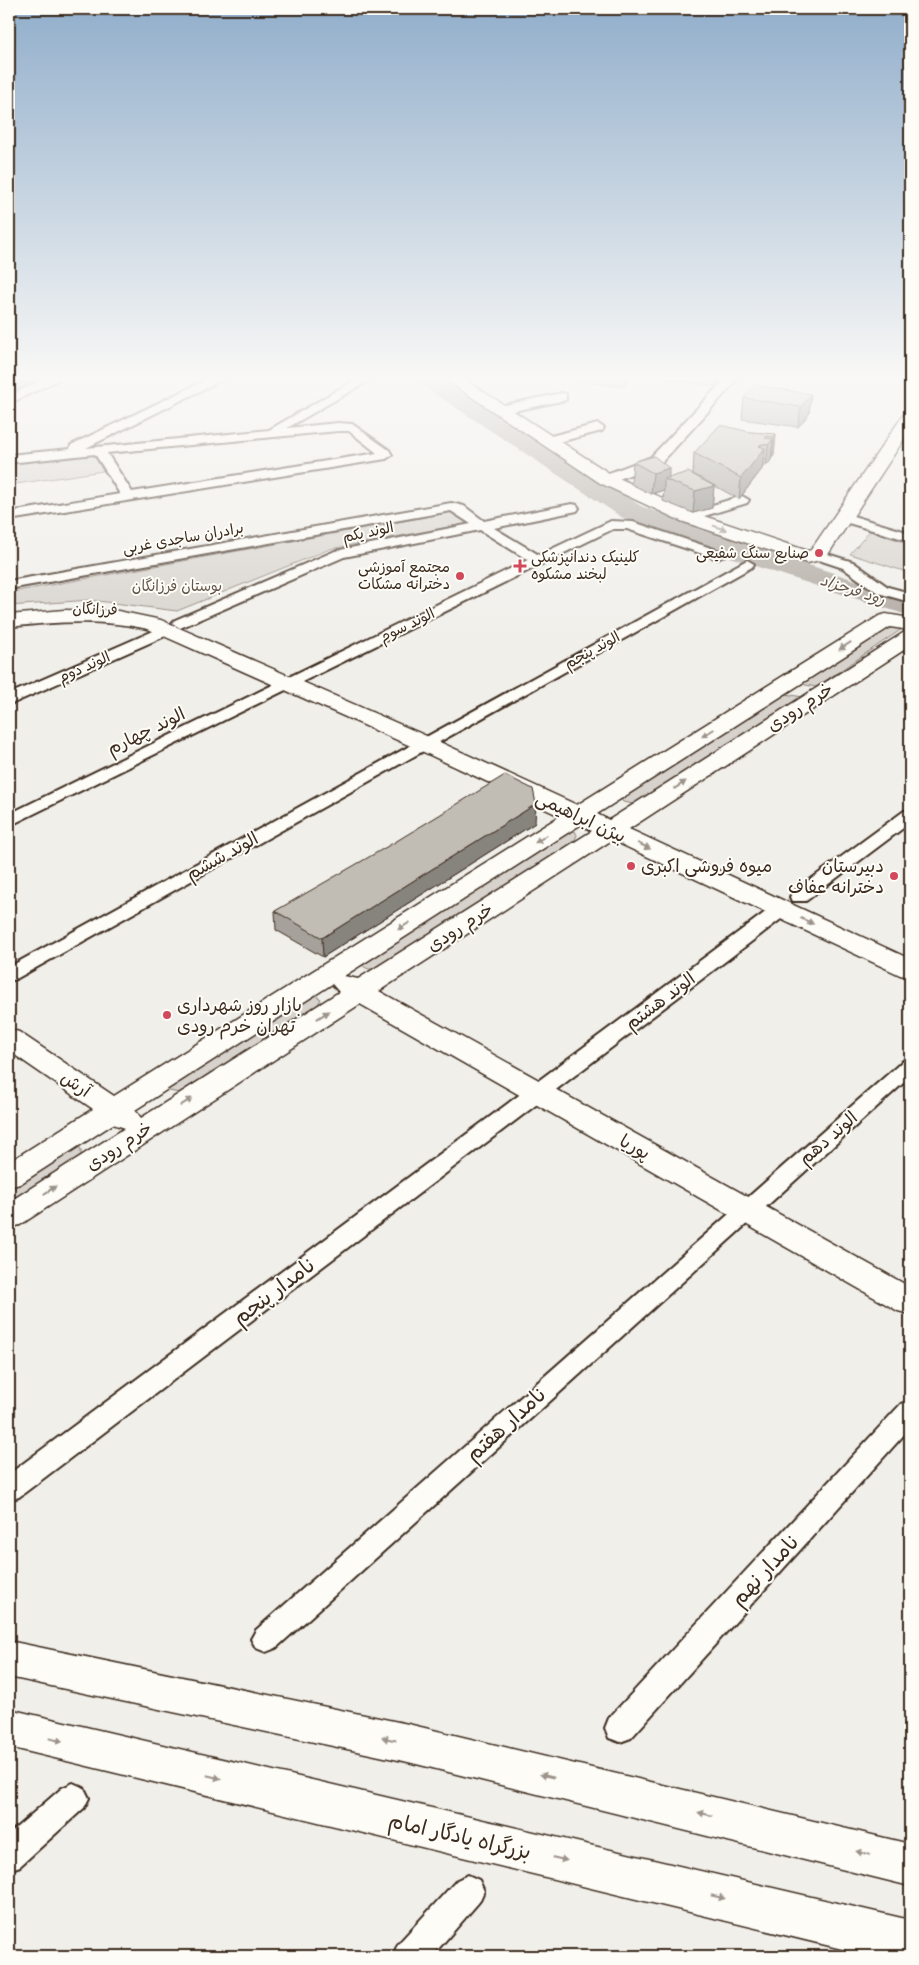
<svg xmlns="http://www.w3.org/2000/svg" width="919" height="1965" font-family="'Balsamiq Sans','Playpen Sans Arabic',sans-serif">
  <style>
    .green { fill: #d7d2cc; stroke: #897e75 }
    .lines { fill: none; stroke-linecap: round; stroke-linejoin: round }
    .river { fill: #aea69f; fill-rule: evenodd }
    .street-casing { stroke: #3b2a1e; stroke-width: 4 }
    .secondary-casing { stroke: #3b2a1e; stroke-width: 3 }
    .highway-casing { stroke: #3b2a1e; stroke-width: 3 }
    .street { fill: #fdfcf7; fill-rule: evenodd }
    .secondary { fill: #fdfcf7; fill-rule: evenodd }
    .highway { fill: #fdfcf7; fill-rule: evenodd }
    .wall { fill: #a6a29b; stroke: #3b2a1e }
    .shaded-wall { fill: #87847e; stroke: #3b2a1e }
    .building { fill: #c1bcb4; stroke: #3b2a1e }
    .oneway { fill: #9c938a }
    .poi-dot { fill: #d1495b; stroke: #fdfcf7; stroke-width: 2 }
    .labels { text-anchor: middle; stroke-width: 4; stroke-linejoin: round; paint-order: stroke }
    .far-street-label { font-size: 15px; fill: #3b2a1e; stroke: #fdfcf7 }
    .far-poi-label { font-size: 15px; fill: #3b2a1e; stroke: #fdfcf7; text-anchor: end }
    .far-park-label { font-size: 15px; fill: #62544a; stroke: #fdfcf7 }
    .far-water-label { font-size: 16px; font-style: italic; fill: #63554b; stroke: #fdfcf7 }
    .street-label { font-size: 18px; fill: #3b2a1e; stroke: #fdfcf7 }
    .poi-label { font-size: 18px; fill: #3b2a1e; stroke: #fdfcf7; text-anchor: start }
    .near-street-label { font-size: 21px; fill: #3b2a1e; stroke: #fdfcf7 }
  </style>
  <rect width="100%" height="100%" fill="#f1efea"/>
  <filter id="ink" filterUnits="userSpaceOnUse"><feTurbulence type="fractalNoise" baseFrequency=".02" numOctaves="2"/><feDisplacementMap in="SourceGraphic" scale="10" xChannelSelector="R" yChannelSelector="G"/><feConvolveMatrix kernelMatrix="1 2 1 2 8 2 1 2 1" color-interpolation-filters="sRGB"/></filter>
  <g filter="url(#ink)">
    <path class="green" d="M92,453L103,471L9,485V462Z
      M453,512L470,523L330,549L177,611L90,600L9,606V594L12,592Z
      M870,531L910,544V573L850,554Z
      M892,625L901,627L902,629L816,687L801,684Z
      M785,694L803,697V700L639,805L623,802L620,798L622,792Z
      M569,830L575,831L577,835L574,842L375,969C368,970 364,968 360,962Z
      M315,995L321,999L317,1006L188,1087L179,1093L164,1090Z
      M75,1144L81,1149V1157L74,1164L9,1205V1182L64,1148Z"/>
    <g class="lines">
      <path class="river" d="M414,377H441L641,506L775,554L910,598V616L755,566L623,518L417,382Z"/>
      <defs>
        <path id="street" d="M48,377H64L9,404V396Z
          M212,377H228L86,448L269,430L360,377H375L287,428L338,423L352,424L389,450L392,455L386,459L9,520V512L120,494L95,454L9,463V455L70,449L71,445ZM338,431H349L377,453L132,492L107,453Z
          M727,377H740L661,463L611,482H601L599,479L601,476L651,457Z
          M562,393L566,394V400L500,414L494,410L500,406Z
          M598,424L604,428L602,431L547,445L541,441L543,438Z
          M742,496L749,500L747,503L688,521L681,517L683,514Z
          M451,503L464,506L484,521L572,504L577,505L579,508L577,511L494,528L539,555L611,521L633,522L723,552L725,555L718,559L627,529H613L9,826V814L528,560L480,530L344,557L180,628L172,623L175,620L335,551L471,524L451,511L9,589V581Z
          M843,513L910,533V541L838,520L836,517L838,514Z
          M818,551L853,562L888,587L910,593V602L878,593L843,568L813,558L811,555L813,552Z
          M747,560L754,564L752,567L16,979L9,981V967Z
          M158,629L166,634L163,637L9,705V694Z
          M910,810V823L806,901H792L790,897L792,893L904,811Z
          M782,903L789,905L791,909L789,913L19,1497L9,1500V1474L775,905Z
          M910,1059V1077L276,1648L266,1652L256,1648L251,1639L256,1630L903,1061Z
          M910,1401V1428L631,1738L620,1742L609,1738L605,1728L609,1718L901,1404Z
          M73,1783L84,1788L89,1798L84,1808L20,1866L9,1870V1834L62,1788Z
          M468,1875L479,1880L484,1891L479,1902L432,1956H393L398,1944L457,1880Z"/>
        <path id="secondary" d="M442,377H461L612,475L695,513L808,551L811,550L904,414L910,413V430L825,559L807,563L681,521L600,483Z
          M64,610L118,611L161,620L431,738L577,805L879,616L886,614L910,618V630L890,627L597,814L609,820L903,633L910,631V646L629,829L910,959V977L900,975L612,840L379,991L910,1287V1314L898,1311L360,1004L20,1225L9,1228V1202L125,1128L113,1124L20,1184L9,1187V1162L93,1109L9,1051V1029L19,1032L114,1096L560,816L415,748L148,629C101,619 56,622 9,627V615ZM580,825L592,831L358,979L344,976ZM332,984L339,992L141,1118L135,1110Z"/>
        <path id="highway" d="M9,1641L408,1724L910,1844V1886L408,1762L9,1677Z
          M9,1709L910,1920V1956H871L9,1747Z"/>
      </defs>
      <use href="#street" class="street-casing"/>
      <use href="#secondary" class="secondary-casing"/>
      <use href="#highway" class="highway-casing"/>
      <use href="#street" class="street"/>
      <use href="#secondary" class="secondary"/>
      <use href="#highway" class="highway"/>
    </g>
    <path class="wall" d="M571,377H633L623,387L571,380Z
      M664,377H725L716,386L664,379Z
      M811,394L809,414L798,427L742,419L744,398Z
      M750,432L776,434L774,455L772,458H771V460L766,466H763L762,469L739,499L693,474L694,453Z
      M633,462L669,478L714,486L712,508L693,513L663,501L664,490L651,494L631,484Z
      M535,823L323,957L276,930L275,911Z"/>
    <path class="shaded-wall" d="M9,377H43L9,393Z
      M624,377H633L623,387Z
      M717,377H725L716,386Z
      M811,394L809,414L798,427L801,407Z
      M776,434L774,455L772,458L774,437Z
      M773,439L771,460L766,466L768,445Z
      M761,444L760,454L765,448L762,469L739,499L741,478Z
      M669,468V481L664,479V490L651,494L653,473Z
      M714,486L712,508L693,513L695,491Z
      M536,804L535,823L323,957L322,938Z"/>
    <path class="building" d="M755,385L811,394L801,407L744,398Z
      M720,425L750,432L776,434L774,437L767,436L765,438L773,439L768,445L761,444L759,446L765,448L741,478L694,453Z
      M654,456L669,468L653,473L633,462Z
      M688,472L714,486L695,491L664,479Z
      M505,775L533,789L536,804L322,938L275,911L395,842Z"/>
    <defs><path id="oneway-solid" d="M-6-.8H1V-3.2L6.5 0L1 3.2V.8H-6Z" transform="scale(1.25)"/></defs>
    <g class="oneway">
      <use href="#oneway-solid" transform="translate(720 528) rotate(19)"/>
      <use href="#oneway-solid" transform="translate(845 646) rotate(147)"/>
      <use href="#oneway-solid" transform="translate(708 733) rotate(148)"/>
      <use href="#oneway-solid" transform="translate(680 785) rotate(-33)"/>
      <use href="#oneway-solid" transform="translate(541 839) rotate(148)"/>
      <use href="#oneway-solid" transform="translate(644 846) rotate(25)"/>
      <use href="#oneway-solid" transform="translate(807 921) rotate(25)"/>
      <use href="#oneway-solid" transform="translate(404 926) rotate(148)"/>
      <use href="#oneway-solid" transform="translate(323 1015) rotate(-33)"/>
      <use href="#oneway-solid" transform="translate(186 1102) rotate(-33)"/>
      <use href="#oneway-solid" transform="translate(50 1190) rotate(-33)"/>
      <use href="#oneway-solid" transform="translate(389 1739) rotate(-168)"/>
      <use href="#oneway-solid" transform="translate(56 1740) rotate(13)"/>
      <use href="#oneway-solid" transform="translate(547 1776) rotate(-167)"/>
      <use href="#oneway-solid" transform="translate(214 1777) rotate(13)"/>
      <use href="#oneway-solid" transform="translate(705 1814) rotate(-167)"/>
      <use href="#oneway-solid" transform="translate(863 1853) rotate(-166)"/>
      <use href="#oneway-solid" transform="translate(560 1859) rotate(13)"/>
      <use href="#oneway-solid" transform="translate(718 1897) rotate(13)"/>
    </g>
  </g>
  <linearGradient id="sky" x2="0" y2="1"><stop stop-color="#91aecb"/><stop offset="0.58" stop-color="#f9f8f6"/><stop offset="1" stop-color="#f9f8f6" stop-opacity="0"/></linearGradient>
  <rect width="919" height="652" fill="url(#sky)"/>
  <g class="poi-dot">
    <circle cx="819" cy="553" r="5"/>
    <path d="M517.5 558.5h5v5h5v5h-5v5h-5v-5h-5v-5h5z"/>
    <circle cx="460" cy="576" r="5"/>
    <circle cx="631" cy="866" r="5"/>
    <circle cx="894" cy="876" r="5"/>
    <circle cx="167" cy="1015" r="5"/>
  </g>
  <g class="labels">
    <g class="far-street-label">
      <text transform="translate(368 532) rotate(-12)" y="5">الوند یکم</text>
      <text transform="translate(183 538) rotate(-10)" y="5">برادران ساجدی غربی</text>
      <text transform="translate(95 609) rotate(2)" y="5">فرزانگان</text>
      <text transform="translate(407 625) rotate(-26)" y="5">الوند سوم</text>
      <text transform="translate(592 650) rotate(-29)" y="5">الوند پنجم</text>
      <text transform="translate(84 667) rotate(-24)" y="5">الوند دوم</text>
    </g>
    <g class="far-poi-label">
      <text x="809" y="558">صنایع سنگ شفیعی</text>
      <text x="531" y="562" text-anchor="start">کلینیک دندانپزشکی<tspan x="531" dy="17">لبخند مشکوه</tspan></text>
      <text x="450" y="572">مجتمع آموزشی<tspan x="450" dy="17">دخترانه مشکات</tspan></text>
    </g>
    <g class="far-park-label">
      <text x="177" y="591">بوستان فرزانگان</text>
    </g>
    <g class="far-water-label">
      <text transform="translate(853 589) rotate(18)" y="6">رود فرحزاد</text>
    </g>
    <g class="street-label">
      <text transform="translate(800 707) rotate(-33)" y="6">خرم رودی</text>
      <text transform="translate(146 731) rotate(-26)" y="6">الوند چهارم</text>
      <text transform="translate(581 817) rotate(25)" y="6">بیژن ابراهیمی</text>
      <text transform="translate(222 856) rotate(-29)" y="6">الوند ششم</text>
      <text transform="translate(460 927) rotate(-33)" y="6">خرم رودی</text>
      <text transform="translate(660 1001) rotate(-37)" y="6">الوند هشتم</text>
      <text transform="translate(76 1084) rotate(34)" y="6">آرش</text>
      <text transform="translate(828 1138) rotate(-41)" y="6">الوند دهم</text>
      <text transform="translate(119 1146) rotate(-33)" y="6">خرم رودی</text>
      <text transform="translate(635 1147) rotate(29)" y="6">پوریا</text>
    </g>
    <g class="poi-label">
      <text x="641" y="872">میوه فروشی اکبری</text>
      <text x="884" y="872" text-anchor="end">دبیرستان<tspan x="884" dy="21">دخترانه عفاف</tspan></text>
      <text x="177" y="1011">بازار روز شهرداری<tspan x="177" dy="21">تهران خرم رودی</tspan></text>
    </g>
    <g class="near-street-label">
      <text transform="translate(274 1291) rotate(-37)" y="7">نامدار پنجم</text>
      <text transform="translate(506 1424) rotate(-42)" y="7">نامدار هفتم</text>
      <text transform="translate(765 1570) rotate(-47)" y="7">نامدار نهم</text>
      <text transform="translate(460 1836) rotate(13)" y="7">بزرگراه یادگار امام</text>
    </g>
  </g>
  <rect width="919" height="1965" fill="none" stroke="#fdfcf7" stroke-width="30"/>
  <rect x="15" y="15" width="889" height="1935" fill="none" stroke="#3b2a1e" stroke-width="2" filter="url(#ink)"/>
</svg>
